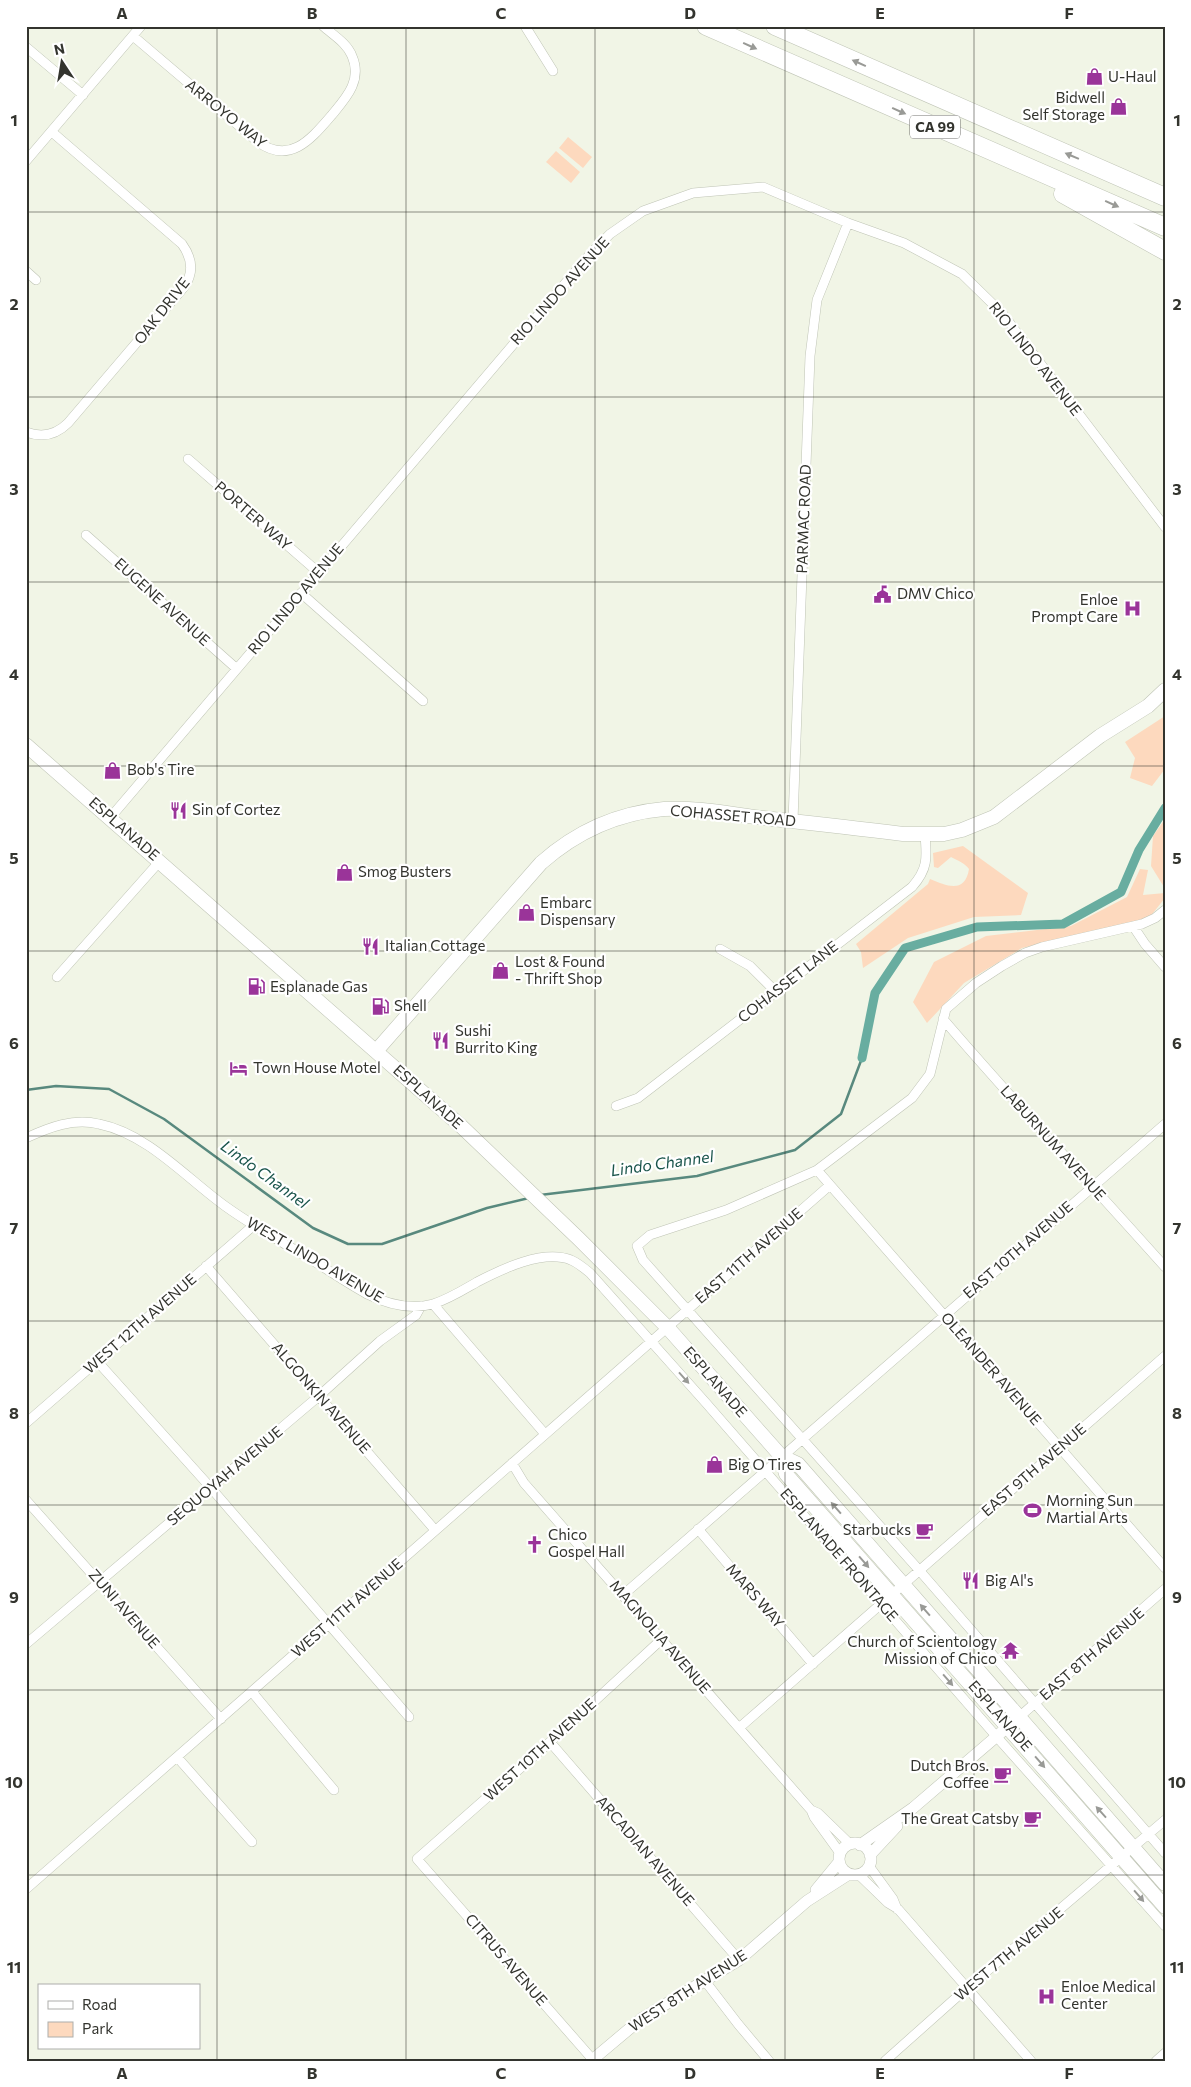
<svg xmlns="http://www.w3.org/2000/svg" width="1191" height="2087" font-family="Commissioner,sans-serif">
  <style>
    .green { fill: #fdd9be }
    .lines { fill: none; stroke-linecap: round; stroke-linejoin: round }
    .stream { stroke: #58897e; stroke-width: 2.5 }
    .canal { stroke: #68ada0; stroke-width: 9 }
    .minor-casing { stroke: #bfc4b5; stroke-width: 10 }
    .tertiary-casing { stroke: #bfc4b5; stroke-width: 12 }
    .secondary-casing { stroke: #bfc4b5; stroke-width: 15 }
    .motorway-casing { stroke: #bfc4b5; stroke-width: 19 }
    .minor { stroke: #fff; stroke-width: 9 }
    .tertiary { stroke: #fff; stroke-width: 11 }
    .secondary { stroke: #fff; stroke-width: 14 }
    .motorway { stroke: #fff; stroke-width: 18 }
    .oneway { fill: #999a96 }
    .grid { fill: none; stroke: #33342e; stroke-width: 1; stroke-opacity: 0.55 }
    .labels { text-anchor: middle; stroke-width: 4.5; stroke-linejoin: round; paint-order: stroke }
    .shield { fill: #fff; stroke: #70716d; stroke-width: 1 }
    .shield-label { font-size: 14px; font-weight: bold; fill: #33342e }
    .poi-label { font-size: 15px; fill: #33342e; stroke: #fff; text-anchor: start }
    .street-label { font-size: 15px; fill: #33342e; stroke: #fff }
    .water-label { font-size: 16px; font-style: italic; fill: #19544b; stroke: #fff }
    .neatline { fill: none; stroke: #33342e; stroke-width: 2 }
    .grid-label { font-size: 16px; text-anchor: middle; font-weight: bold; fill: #33342e }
  </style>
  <rect width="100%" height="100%" fill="#f1f5e6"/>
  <path class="green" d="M568,137L592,157L583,168L559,148Z
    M556,151L580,172L571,183L546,162Z
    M1165,716V769L1152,786L1130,778L1135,758L1125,742Z
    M1165,819V885L1164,887L1151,866L1153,836Z
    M963,846L1028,893L1021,915L974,917L908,938L863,968L861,952L856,944L928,884L930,879C947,886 965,894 969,869C966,864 957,860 951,857L938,868L934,867L933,853Z
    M1140,869L1148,870L1143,895L1165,893V898L1149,918L1022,948L964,983L927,1023L913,1002L934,962L986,936L1071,926L1127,897Z"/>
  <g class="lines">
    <path class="stream" d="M26,1090L56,1086L109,1089L164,1119L313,1228L348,1244H382L487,1208L529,1198
      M540,1195L697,1176L795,1150L841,1114L862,1058"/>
    <path class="canal" d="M862,1058L875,993L905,948L977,927L1063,924L1121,892L1139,850L1165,808"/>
    <defs>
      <path id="minor" d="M525,26L553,71
        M133,36L258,142C290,165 311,139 331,116C345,99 363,81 352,56C347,43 333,35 323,26
        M26,47L83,95
        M26,161L141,26
        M26,271L36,280
        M26,432C42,438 56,435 68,423L184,287C194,273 192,258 182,244L52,132
        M188,459L318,572
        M86,535L237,669
        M301,593L423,701
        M110,818L591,253L610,234L643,211L693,193L763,187L848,223L904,243L962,274L1002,313L1165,527
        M793,821L810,356L817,300L848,223
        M1165,910L1155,918L1142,924L1042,947L1025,953L1002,966L976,983L946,1009L930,1074L912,1098L817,1170L726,1210L650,1235L637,1246L643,1260L919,1570L1165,1853
        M1133,926L1145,944L1165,967
        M720,949L750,966L775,991
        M57,977L160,861
        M943,1019C1015,1103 1091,1184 1165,1267
        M616,1106L638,1098L912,887C928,869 927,858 925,835
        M26,1138C50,1127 73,1118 99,1124C148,1134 186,1178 225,1206C250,1224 276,1239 302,1254C324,1267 345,1282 367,1294C387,1304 411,1310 433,1304C449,1299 463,1290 477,1282C502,1269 543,1249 571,1260C578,1263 584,1268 590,1273L706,1403L996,1736L1165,1926
        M817,1170L1165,1568
        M206,1266L435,1530
        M433,1304L545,1434
        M97,1361L211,1488L409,1717
        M26,1423L254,1225
        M512,1463L524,1483L811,1810L814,1817L840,1853
        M26,1500L221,1719
        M698,1529L813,1664
        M623,1595L1165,1124
        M26,1644L319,1396L380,1341L416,1315L421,1306
        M252,1692L334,1790
        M1018,1718L1165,1589
        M739,1728L1165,1356
        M550,1742L739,1960
        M177,1757L252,1842
        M811,1810L818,1813L850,1844
        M869,1866L893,1899L897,1909
        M859,1875L888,1903L898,1909L1031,2061
        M26,1889L830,1185
        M705,1981L738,2024L769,2061
        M594,2061L417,1859L550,1742L662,1639
        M885,2061L967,1988L1165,1820
        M1156,2061L1165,2053"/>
      <path id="tertiary" d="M839 1859a16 16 0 1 1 32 0a16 16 0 1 1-32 0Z
        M860,1845L913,1808L1018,1718
        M870,1855L897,1826
        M816,1890L839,1862
        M591,2061L641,2019L739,1960L807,1901L849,1874"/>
      <path id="secondary" d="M26,745L461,1126L579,1239L668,1328L781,1456L798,1464L1165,1884
        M377,1050L541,863C576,832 618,813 664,809C697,807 731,814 763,818C810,823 856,828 903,834H944L962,830L994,817L1100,736L1148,706L1165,690
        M781,1456L786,1474L1165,1907"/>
      <path id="motorway" d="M706,26L1165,227
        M775,26L1165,197
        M1063,194L1165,251"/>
    </defs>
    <use href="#minor" class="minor-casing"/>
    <use href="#tertiary" class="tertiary-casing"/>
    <use href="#secondary" class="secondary-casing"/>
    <use href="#motorway" class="motorway-casing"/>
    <use href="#minor" class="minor"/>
    <use href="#tertiary" class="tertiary"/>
    <use href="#secondary" class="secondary"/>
    <use href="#motorway" class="motorway"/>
  </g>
  <defs><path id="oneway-solid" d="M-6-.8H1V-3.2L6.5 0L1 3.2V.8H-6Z" transform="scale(1.25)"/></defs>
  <g class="oneway">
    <use href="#oneway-solid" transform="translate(750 46) rotate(24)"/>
    <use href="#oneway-solid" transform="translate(859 63) rotate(-156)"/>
    <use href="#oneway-solid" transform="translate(899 111) rotate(24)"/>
    <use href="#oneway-solid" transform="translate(1072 156) rotate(-157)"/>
    <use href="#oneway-solid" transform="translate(1112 204) rotate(24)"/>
    <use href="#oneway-solid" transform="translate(684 1378) rotate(48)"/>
    <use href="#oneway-solid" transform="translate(836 1508) rotate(-131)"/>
    <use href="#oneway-solid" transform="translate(864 1562) rotate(49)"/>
    <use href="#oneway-solid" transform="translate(925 1610) rotate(-131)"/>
    <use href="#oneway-solid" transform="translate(948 1680) rotate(49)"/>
    <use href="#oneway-solid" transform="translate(1040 1762) rotate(49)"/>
    <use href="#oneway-solid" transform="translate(1101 1812) rotate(-132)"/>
    <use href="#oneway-solid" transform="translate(1139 1896) rotate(49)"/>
  </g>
  <path class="grid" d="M217,26V2061M406,26V2061M595,26V2061M785,26V2061M974,26V2061M26,212H1165M26,397H1165M26,582H1165M26,766H1165M26,951H1165M26,1136H1165M26,1321H1165M26,1505H1165M26,1690H1165M26,1875H1165"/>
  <defs>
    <symbol id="shop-bare" viewBox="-9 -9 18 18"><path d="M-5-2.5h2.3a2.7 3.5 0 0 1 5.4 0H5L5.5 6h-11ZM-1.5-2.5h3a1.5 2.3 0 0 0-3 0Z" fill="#9a3499" stroke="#fff" stroke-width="2.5" paint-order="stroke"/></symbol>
    <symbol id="civic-bare" viewBox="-9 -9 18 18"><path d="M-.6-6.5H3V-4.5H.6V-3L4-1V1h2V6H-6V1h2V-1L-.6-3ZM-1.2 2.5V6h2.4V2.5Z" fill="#9a3499" stroke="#fff" stroke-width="2.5" paint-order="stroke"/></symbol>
    <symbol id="hospital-bare" viewBox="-9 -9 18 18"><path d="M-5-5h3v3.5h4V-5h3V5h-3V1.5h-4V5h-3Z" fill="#9a3499" stroke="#fff" stroke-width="2.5" paint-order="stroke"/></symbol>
    <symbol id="restaurant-bare" viewBox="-9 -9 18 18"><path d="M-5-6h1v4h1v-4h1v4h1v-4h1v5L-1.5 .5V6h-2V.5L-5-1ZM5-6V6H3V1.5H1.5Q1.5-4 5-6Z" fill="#9a3499" stroke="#fff" stroke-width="2.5" paint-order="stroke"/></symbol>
    <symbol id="fuel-bare" viewBox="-9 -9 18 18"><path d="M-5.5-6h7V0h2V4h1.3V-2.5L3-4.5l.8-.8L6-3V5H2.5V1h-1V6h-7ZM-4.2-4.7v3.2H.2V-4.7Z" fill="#9a3499" stroke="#fff" stroke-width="2.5" paint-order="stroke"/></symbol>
    <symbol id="hotel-bare" viewBox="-9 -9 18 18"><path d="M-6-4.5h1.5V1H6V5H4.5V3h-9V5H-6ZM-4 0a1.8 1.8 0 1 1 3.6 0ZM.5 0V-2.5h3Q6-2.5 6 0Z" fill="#9a3499" stroke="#fff" stroke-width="2.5" paint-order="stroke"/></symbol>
    <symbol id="stadium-bare" viewBox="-9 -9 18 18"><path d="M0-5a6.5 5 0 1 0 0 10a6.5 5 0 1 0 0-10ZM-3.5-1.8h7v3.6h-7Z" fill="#9a3499" stroke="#fff" stroke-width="2.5" paint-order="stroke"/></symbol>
    <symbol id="cafe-bare" viewBox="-9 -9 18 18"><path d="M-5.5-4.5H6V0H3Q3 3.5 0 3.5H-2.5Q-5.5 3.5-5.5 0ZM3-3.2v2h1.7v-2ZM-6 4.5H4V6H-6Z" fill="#9a3499" stroke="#fff" stroke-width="2.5" paint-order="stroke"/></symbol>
    <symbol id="church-bare" viewBox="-9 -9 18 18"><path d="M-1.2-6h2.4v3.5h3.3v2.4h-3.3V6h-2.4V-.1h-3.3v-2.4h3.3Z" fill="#9a3499" stroke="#fff" stroke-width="2.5" paint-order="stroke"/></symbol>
    <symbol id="temple-bare" viewBox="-9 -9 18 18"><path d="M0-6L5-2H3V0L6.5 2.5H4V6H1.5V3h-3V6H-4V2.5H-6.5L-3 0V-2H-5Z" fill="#9a3499" stroke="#fff" stroke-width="2.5" paint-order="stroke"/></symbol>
  </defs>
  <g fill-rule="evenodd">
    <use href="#shop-bare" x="1082" y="64" width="25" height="25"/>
    <use href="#shop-bare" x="1106" y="94" width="25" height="25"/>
    <use href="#civic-bare" x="870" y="582" width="25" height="25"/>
    <use href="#hospital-bare" x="1120" y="596" width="25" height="25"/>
    <use href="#shop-bare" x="100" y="758" width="25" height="25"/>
    <use href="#restaurant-bare" x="166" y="798" width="25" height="25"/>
    <use href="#shop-bare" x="332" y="860" width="25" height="25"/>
    <use href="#shop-bare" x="514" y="900" width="25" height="25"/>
    <use href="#restaurant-bare" x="358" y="934" width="25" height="25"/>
    <use href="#shop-bare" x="488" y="958" width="25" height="25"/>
    <use href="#fuel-bare" x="244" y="974" width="25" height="25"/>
    <use href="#fuel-bare" x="368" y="994" width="25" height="25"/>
    <use href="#restaurant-bare" x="428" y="1028" width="25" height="25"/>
    <use href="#hotel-bare" x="226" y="1056" width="25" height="25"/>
    <use href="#shop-bare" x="702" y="1452" width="25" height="25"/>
    <use href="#stadium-bare" x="1020" y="1498" width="25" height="25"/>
    <use href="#cafe-bare" x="912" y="1518" width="25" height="25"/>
    <use href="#church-bare" x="522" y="1532" width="25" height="25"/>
    <use href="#restaurant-bare" x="958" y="1568" width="25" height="25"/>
    <use href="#temple-bare" x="998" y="1638" width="25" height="25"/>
    <use href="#cafe-bare" x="990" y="1762" width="25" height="25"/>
    <use href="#cafe-bare" x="1020" y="1806" width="25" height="25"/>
    <use href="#hospital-bare" x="1034" y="1984" width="25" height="25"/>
  </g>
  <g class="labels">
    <rect class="shield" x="910" y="115.5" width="50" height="23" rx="4"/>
    <g class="shield-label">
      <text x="935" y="132">CA 99</text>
    </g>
    <g class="poi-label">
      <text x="1108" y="82">U-Haul</text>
      <text x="1105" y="103" text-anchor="end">Bidwell<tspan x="1105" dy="17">Self Storage</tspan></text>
      <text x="897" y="599">DMV Chico</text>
      <text x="1118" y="605" text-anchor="end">Enloe<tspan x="1118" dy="17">Prompt Care</tspan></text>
      <text x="127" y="775">Bob's Tire</text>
      <text x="192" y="815">Sin of Cortez</text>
      <text x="358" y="877">Smog Busters</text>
      <text x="540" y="908">Embarc<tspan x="540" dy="17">Dispensary</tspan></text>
      <text x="385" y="951">Italian Cottage</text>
      <text x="515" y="967">Lost &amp; Found<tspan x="515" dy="17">- Thrift Shop</tspan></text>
      <text x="270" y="992">Esplanade Gas</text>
      <text x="394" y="1011">Shell</text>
      <text x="455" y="1036">Sushi<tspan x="455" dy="17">Burrito King</tspan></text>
      <text x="253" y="1073">Town House Motel</text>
      <text x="728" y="1470">Big O Tires</text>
      <text x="1046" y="1506">Morning Sun<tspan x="1046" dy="17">Martial Arts</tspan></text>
      <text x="911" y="1535" text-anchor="end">Starbucks</text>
      <text x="548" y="1540">Chico<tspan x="548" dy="17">Gospel Hall</tspan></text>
      <text x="985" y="1586">Big Al's</text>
      <text x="997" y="1647" text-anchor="end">Church of Scientology<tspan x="997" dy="17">Mission of Chico</tspan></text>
      <text x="989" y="1771" text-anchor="end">Dutch Bros.<tspan x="989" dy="17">Coffee</tspan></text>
      <text x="1019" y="1824" text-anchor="end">The Great Catsby</text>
      <text x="1061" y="1992">Enloe Medical<tspan x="1061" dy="17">Center</tspan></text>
    </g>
    <g class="street-label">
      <text transform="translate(226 114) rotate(39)" y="5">ARROYO WAY</text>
      <text transform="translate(560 291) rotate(-48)" y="5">RIO LINDO AVENUE</text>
      <text transform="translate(162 311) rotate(-52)" y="5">OAK DRIVE</text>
      <text transform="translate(1035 359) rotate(52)" y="5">RIO LINDO AVENUE</text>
      <text transform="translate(253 516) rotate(41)" y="5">PORTER WAY</text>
      <text transform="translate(804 519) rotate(-88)" y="5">PARMAC ROAD</text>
      <text transform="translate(296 599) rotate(-50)" y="5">RIO LINDO AVENUE</text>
      <text transform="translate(162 602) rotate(42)" y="5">EUGENE AVENUE</text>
      <text transform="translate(733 816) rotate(5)" y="5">COHASSET ROAD</text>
      <text transform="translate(124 829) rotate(41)" y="5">ESPLANADE</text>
      <text transform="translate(788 982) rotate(-38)" y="5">COHASSET LANE</text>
      <text transform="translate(428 1097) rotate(42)" y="5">ESPLANADE</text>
      <text transform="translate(1053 1143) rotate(48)" y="5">LABURNUM AVENUE</text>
      <text transform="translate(1018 1250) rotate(-41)" y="5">EAST 10TH AVENUE</text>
      <text transform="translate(749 1256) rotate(-41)" y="5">EAST 11TH AVENUE</text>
      <text transform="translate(315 1260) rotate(30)" y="5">WEST LINDO AVENUE</text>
      <text transform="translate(140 1324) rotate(-41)" y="5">WEST 12TH AVENUE</text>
      <text transform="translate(991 1369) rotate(49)" y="5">OLEANDER AVENUE</text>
      <text transform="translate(715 1382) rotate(49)" y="5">ESPLANADE</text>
      <text transform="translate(321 1398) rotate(49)" y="5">ALGONKIN AVENUE</text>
      <text transform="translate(1034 1470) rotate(-41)" y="5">EAST 9TH AVENUE</text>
      <text transform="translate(225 1476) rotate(-40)" y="5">SEQUOYAH AVENUE</text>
      <text transform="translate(839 1555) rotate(49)" y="5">ESPLANADE FRONTAGE</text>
      <text transform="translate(755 1596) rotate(49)" y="5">MARS WAY</text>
      <text transform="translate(347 1608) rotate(-41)" y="5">WEST 11TH AVENUE</text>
      <text transform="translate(124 1609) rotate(49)" y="5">ZUNI AVENUE</text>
      <text transform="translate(660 1637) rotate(49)" y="5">MAGNOLIA AVENUE</text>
      <text transform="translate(1092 1654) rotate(-41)" y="5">EAST 8TH AVENUE</text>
      <text transform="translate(1000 1716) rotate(49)" y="5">ESPLANADE</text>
      <text transform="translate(540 1750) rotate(-42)" y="5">WEST 10TH AVENUE</text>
      <text transform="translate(645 1851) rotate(49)" y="5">ARCADIAN AVENUE</text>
      <text transform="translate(1009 1954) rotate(-40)" y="5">WEST 7TH AVENUE</text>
      <text transform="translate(506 1960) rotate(49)" y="5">CITRUS AVENUE</text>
      <text transform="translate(688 1991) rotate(-33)" y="5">WEST 8TH AVENUE</text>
    </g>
    <g class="water-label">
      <text transform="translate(662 1163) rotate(-8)" y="6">Lindo Channel</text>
      <text transform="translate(265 1174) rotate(36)" y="6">Lindo Channel</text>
    </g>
  </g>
  <rect width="1191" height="2087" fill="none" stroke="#ffffff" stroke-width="55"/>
  <rect x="38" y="1984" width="162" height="65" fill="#ffffff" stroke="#adaeab"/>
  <rect x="48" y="2001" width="25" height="8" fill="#ffffff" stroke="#adaeab"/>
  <text x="82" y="2010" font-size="15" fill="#33342e">Road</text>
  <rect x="48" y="2022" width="25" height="15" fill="#fdd9be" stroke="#adaeab"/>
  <text x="82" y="2034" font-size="15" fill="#33342e">Park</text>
  <g transform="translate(62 62) rotate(348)" stroke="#ffffff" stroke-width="4" paint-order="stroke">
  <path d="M0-4L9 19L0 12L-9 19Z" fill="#33342e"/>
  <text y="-8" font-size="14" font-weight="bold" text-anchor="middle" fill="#33342e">N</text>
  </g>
  <rect x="28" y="28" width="1136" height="2032" class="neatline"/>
  <g class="grid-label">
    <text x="122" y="19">A</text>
    <text x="312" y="19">B</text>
    <text x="501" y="19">C</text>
    <text x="690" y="19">D</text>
    <text x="880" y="19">E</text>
    <text x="1069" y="19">F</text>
    <text x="14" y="126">1</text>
    <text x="1177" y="126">1</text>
    <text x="14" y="310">2</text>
    <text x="1177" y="310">2</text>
    <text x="14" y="495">3</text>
    <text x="1177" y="495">3</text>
    <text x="14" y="680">4</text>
    <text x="1177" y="680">4</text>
    <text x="14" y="864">5</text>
    <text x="1177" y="864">5</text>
    <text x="14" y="1049">6</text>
    <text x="1177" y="1049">6</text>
    <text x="14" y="1234">7</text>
    <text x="1177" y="1234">7</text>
    <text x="14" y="1419">8</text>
    <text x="1177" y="1419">8</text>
    <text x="14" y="1603">9</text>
    <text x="1177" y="1603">9</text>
    <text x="14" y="1788">10</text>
    <text x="1177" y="1788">10</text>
    <text x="14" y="1973">11</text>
    <text x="1177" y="1973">11</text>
    <text x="122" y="2079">A</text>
    <text x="312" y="2079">B</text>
    <text x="501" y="2079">C</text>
    <text x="690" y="2079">D</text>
    <text x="880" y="2079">E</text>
    <text x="1069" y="2079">F</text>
  </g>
</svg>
